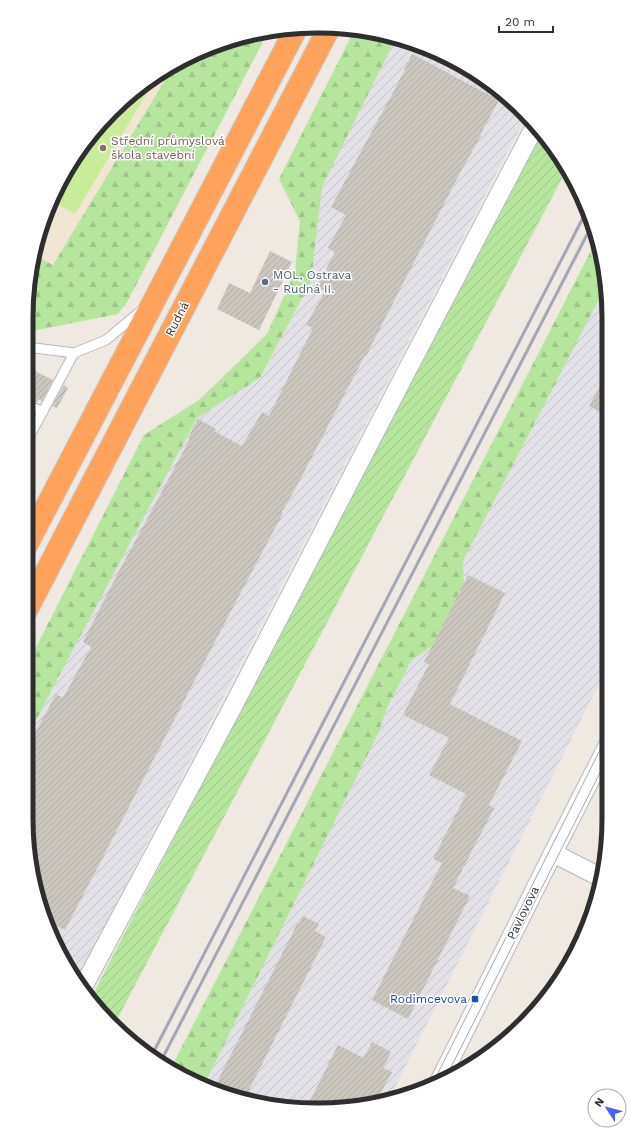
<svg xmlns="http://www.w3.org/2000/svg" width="635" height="1136" font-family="'Work Sans',sans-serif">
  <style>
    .industrial { fill: url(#industrial-furrows) }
    .education { fill: #f0e6d1 }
    .forest { fill: url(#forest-firs) }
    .garden { fill: url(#garden-furrows) }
    .pitch { fill: #c9ec9a }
    .building { fill: url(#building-hatch) }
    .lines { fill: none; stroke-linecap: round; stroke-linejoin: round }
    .lane-casing { stroke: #b4b7c1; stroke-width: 11 }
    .street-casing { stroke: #b4b7c1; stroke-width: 20 }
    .highway-casing { stroke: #c9c9c9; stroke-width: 24 }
    .lane { stroke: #fff; stroke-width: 9 }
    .street { stroke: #fff; stroke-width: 18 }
    .highway { stroke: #ffa35c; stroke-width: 22 }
    .tram { stroke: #a3a6b8; stroke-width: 1 }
    .rail { stroke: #a3a6b8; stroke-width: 3 }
    .education-dot { fill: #8d6e63; stroke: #fff; stroke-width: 1.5 }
    .service-dot { fill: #5c6f8a; stroke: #fff; stroke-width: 1.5 }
    .transit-dot { fill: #1a4fb4; stroke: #fff; stroke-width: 1.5 }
    .labels { text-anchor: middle; stroke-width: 3; stroke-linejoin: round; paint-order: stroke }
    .education-label { font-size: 12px; fill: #785e54; stroke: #fff; text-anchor: start }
    .service-label { font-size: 12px; fill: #4e5e75; stroke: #fff; text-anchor: start }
    .street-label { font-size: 12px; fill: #2e2e2e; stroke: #fff }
    .transit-label { font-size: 12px; fill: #164399; stroke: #fff; text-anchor: end }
    .rim { fill: none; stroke: #2e2e2e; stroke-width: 5 }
  </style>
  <defs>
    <pattern id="industrial-furrows" width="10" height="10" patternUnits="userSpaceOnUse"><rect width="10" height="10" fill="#e3e1e8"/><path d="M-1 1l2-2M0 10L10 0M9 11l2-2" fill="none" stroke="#c3c1c7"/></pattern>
    <pattern id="forest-firs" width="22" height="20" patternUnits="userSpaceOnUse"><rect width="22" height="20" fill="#b6e59e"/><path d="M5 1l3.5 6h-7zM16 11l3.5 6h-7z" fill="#9dc588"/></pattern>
    <pattern id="garden-furrows" width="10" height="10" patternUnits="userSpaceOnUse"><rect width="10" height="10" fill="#b6e59e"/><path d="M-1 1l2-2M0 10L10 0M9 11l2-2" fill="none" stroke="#9dc588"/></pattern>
    <pattern id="building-hatch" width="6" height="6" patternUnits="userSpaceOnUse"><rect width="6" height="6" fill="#cbc7bf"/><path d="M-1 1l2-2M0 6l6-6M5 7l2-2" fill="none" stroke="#afaba4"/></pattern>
  </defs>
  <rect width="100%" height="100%" fill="#efe9e1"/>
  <path class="industrial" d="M396,38L411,42L463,65L523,111L527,115L77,978L41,912L26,818V740L60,674L197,418L261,378L311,281L322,187Z
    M607,284L608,666L390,1097L336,1109L242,1100L205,1083L378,734L387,708L411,661L432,646L464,583L463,561Z"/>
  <path class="education" d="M174,65L53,265L35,256L41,224L65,172L98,125L140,86Z"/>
  <path class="forest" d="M355,29L396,38L322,187L311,281L260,378L197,418L60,674L26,740V667L144,435L199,400L267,334L295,272L300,221L279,179Z
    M268,32L126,304L118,314L27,332V299L35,256L53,265L174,65L189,56L242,36Z
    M597,239L607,280V284L463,561L464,583L432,646L411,661L387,708L378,734L205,1083L171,1068Z"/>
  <path class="garden" d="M541,132L560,156L567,169L115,1023L90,1000Z"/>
  <path class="pitch" d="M157,76L75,214L52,201L65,172L98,125L140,86Z"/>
  <path class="building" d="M412,54L499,100L480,135L481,136L462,169L372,344L366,356L365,355L301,478L282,512L283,513L275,528L211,649L65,930L46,920L41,912L26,818V749L48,709L56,694L63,698L91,647L83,642L117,575L190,439L188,438L198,419L216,429L215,432L242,446L262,412L269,416L313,328L306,325L325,291L317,287L335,252L328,248L346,215L331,207L405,70H404Z
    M270,251L292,262L259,330L217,309L229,283L250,293Z
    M27,367L53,380L42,401L38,399L37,402L26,398Z
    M607,373V416L589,406Z
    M64,385L68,388L57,408L52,406Z
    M468,575L505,593L450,704L522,741L489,805L494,808L453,888L470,896L408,1019L372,1000L442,863L433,859L466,794L429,775L449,738L403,715L429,664L424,662Z
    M303,916L319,924L315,931L326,937L244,1100H242L214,1088L298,922L299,923Z
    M372,1042L391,1052L383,1068L392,1072L377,1100L336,1109L307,1107L338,1045L364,1058Z"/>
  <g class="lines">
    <defs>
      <path id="lane" d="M27,347L74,353
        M26,404L43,412
        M26,443L74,353L106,340L142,310"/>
      <path id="street" d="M553,853L600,877
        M82,989L230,712L402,380L535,126
        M439,1082L553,853L608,745"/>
      <path id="highway" d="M26,546L297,27
        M26,611L329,28"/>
    </defs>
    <use href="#lane" class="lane-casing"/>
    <use href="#street" class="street-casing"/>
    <use href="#highway" class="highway-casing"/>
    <use href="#lane" class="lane"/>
    <use href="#street" class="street"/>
    <use href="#highway" class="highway"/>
    <path class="tram" d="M446,1077L608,757
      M431,1087L608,734"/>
    <path class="rail" d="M151,1057L587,210
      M160,1063L593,223"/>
  </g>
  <circle class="education-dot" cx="103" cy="148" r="4"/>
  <circle class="service-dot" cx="265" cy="282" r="4"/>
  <rect class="transit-dot" x="471" y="995" width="8" height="8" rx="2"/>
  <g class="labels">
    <g class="education-label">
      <text x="111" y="145">Střední průmyslová<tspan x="111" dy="14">škola stavební</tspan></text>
    </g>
    <g class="service-label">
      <text x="273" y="279">MOL, Ostrava<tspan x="273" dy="14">- Rudná II.</tspan></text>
    </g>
    <g class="street-label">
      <text transform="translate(177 319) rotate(-63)" y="4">Rudná</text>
      <text transform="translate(523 913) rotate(-64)" y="4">Pavlovova</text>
    </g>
    <g class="transit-label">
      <text x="467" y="1003">Rodimcevova</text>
    </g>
  </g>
  <path d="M0 0H635V1136H0ZM317 33H318A284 284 0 0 1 602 317V819A284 284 0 0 1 318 1103H317A284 284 0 0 1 33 819V317A284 284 0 0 1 317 33Z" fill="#fff" fill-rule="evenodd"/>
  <path class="rim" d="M317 33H318A284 284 0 0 1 602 317V819A284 284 0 0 1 318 1103H317A284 284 0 0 1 33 819V317A284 284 0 0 1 317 33Z"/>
  <g transform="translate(607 1108) rotate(306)"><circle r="19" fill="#ffffff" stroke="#ababab"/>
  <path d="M0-3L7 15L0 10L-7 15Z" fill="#4264fb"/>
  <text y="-6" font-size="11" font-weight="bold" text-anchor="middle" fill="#2e2e2e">N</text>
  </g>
  <path d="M499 26v6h54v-6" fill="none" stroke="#2e2e2e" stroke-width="2"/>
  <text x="505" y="26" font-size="12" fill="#2e2e2e" stroke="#ffffff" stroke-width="3" paint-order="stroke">20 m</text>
</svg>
